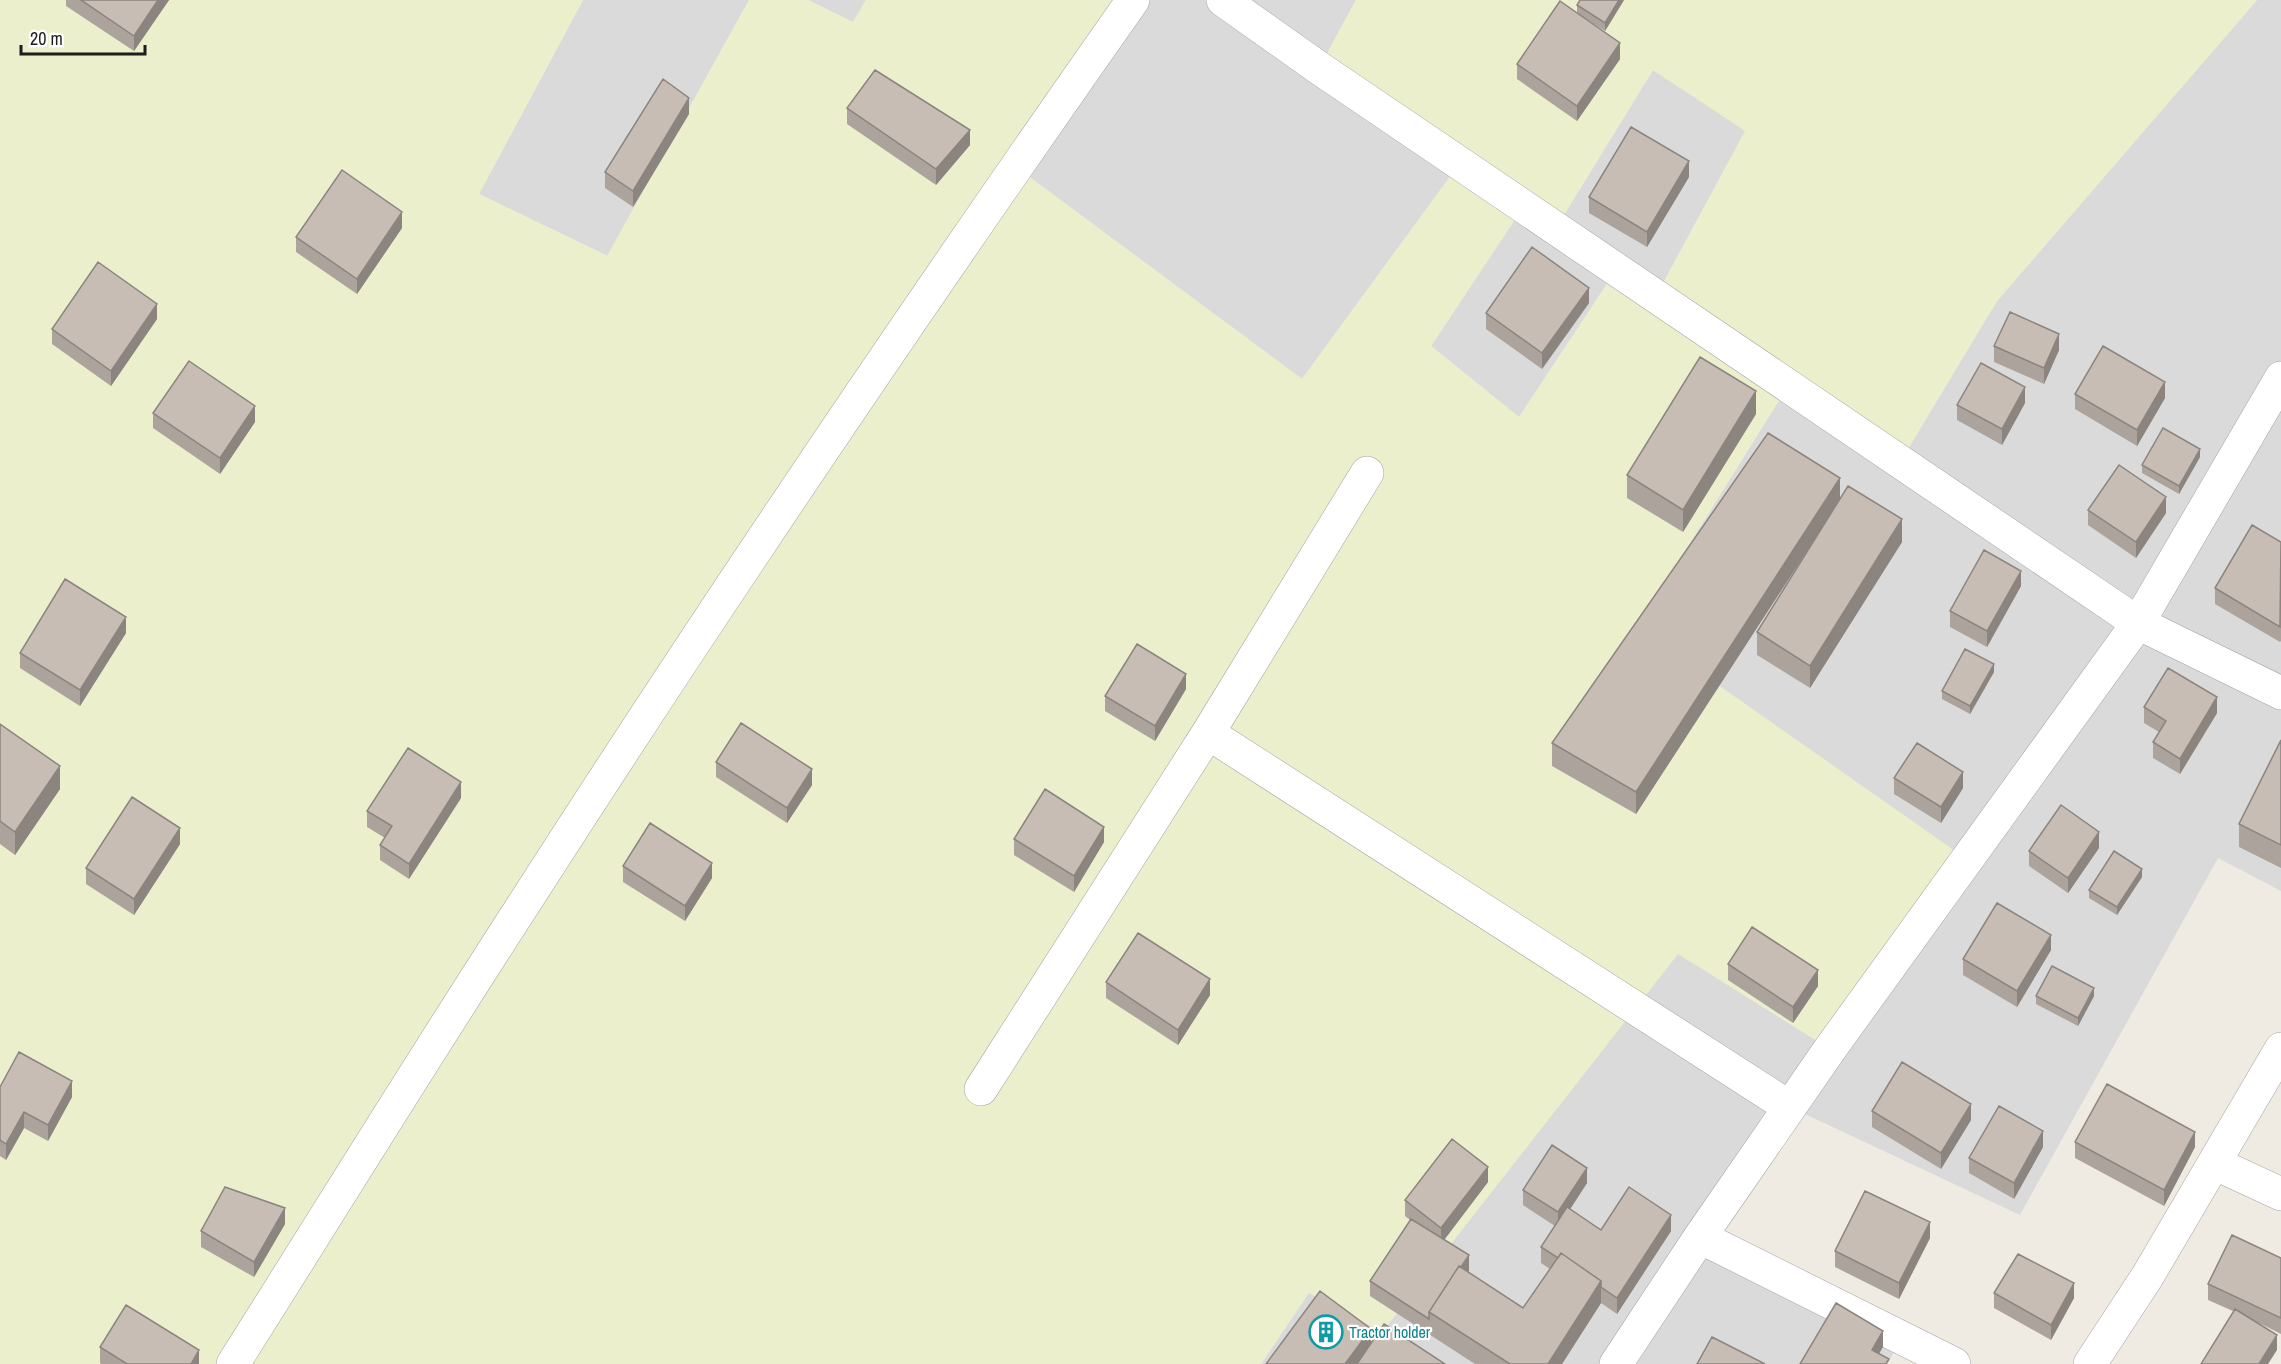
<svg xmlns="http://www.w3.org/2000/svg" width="2281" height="1364" font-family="'Archivo Narrow',sans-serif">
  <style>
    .residential { fill: #dbdada }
    .farmland { fill: #ebefcc; fill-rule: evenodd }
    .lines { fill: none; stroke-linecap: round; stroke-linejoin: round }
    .street-casing { stroke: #a4a4a4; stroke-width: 34 }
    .street { stroke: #fff; stroke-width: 33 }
    .wall { fill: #aba39c }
    .shaded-wall { fill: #8b847f }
    .building { fill: #c7bdb5; stroke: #8b847f; stroke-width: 1.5 }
    .labels { text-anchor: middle; stroke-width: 4.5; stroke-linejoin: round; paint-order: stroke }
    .culture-label { font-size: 16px; fill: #0d838f; stroke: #fff; text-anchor: start }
  </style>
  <rect width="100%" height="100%" fill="#efebe2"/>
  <path class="residential" d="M583,0H749L608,256L479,194Z
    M808,0H866L853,22Z
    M1133,0H1356L1319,68L1460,163L1302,379L1016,167Z
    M2257,0H2281V891L2218,858L2020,1215L1790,1107L1700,1237L1905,1334L1887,1364H1261L1309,1292L1383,1331L1678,953L1830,1049L1637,628L1788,386L1900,462L1997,301Z
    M1653,70L1746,131L1656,296L1616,270L1519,417L1431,346L1524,206L1556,228Z"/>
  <path class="farmland" d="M0,0H583L479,194L607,256L749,0H808L853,22L866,0H1133L1016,167L1302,379L1460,163L1319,68L1356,0H2257L1997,301L1900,462L1788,386L1637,628L1968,860L1830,1049L1678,954L1382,1332L1309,1293L1261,1364H0ZM1653,70L1745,131L1656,296L1617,269L1519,417L1431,346L1523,207L1556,228Z"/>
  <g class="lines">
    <defs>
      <path id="street" d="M1223,0L1319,68L2138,623L2281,693
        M1208,733L1789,1107
        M981,1089L1208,733L1367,473
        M2214,1163L2281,1194
        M1700,1237L1954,1364
        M233,1364C331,1209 427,1053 527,899C722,595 925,296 1133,0
        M1616,1364L1700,1237L1830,1049L2138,623L2281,378
        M2090,1364L2147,1277L2281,1049"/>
    </defs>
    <use href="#street" class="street-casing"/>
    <use href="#street" class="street"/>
  </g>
  <path class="wall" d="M66,0H169L134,51L66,6Z
    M1624,0L1605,31L1583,17L1620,59L1577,121L1517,79V64L1577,13V5Z
    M847,108L970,145L936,185L847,124Z
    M689,114L633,207L605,188V172Z
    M1689,177L1647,247L1589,213V197Z
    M402,228L357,294L296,252V237Z
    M1589,303L1542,369L1486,329V313Z
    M157,319L111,386L52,344V329Z
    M1994,346L2059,350L2044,384L1994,362Z
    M2075,394L2165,398L2137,446L2075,409Z
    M2025,403L2002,445L1957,420V405Z
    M153,413L255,422L220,474L153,428Z
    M1756,414L1683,532L1627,498V475Z
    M2200,457L2179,494L2142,473V465Z
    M1840,499L1902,542L1810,688L1757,655V632L1805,554L1636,814L1552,766V743Z
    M2088,510L2166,513L2136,558L2088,525Z
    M2281,542V641L2280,642L2215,604V588Z
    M2021,586L1987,647L1950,627V611Z
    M126,633L80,706L20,668V653Z
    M1994,672L1970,714L1942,699V691Z
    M1186,689L1155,741L1105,711V696Z
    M2144,707L2217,713L2180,774L2153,758V742L2159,732L2144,723Z
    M0,724L60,789L15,855L0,844Z
    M2281,740V868L2239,847V824Z
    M716,762L812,785L787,823L716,777Z
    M1894,778L1963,788L1941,823L1894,794Z
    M461,798L409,879L380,860V845L385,838L367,827V811Z
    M1014,839L1104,842L1074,892L1014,855Z
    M180,844L134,915L86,884V868Z
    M2099,848L2068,893L2029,866V851Z
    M623,866L712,878L685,921L623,882Z
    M2142,877L2117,915L2089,898V890Z
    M2051,950L2017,1007L1963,975V959Z
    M1728,964L1818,986L1793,1023L1728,980Z
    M1106,982L1210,995L1178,1045L1106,998Z
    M2036,996H2094L2078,1026L2036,1004Z
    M0,1087L72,1097L48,1141L24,1128L6,1160L0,1156Z
    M1872,1111L1971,1120L1941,1169L1872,1127Z
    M2075,1142L2195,1147L2164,1206L2075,1158Z
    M2043,1147L2014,1199L1969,1173V1158Z
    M1488,1182L1444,1240L1468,1272L1523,1308L1550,1269L1541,1263V1247L1555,1226L1523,1205V1190L1587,1183L1570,1209L1601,1230L1671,1231L1617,1314L1601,1303L1562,1364H1475L1370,1296V1281L1410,1220L1405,1216V1200Z
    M285,1224L254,1277L201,1247V1231Z
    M1930,1238L1899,1299L1835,1267V1251Z
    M2281,1258V1334L2259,1323L2277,1350L2233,1311L2208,1300V1284Z
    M1994,1293L2074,1298L2051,1340L1994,1308Z
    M100,1347L199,1364H101L100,1363Z"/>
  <path class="shaded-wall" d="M158,0H169L134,51V36Z
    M1619,0H1624L1605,31V23Z
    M1620,43V59L1577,121V106Z
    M689,98V114L633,207V191Z
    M970,130V145L936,185V169Z
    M1689,161V177L1647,247V232Z
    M402,212V228L357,294V279Z
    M1589,288V303L1542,369V353Z
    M157,304V319L111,386V371Z
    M2059,334V350L2044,384V368Z
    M2165,382V398L2137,446V430Z
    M2025,387V403L2002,445V429Z
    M1756,391V414L1683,532V510Z
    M255,406V422L220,474V458Z
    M2200,449V457L2179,494V486Z
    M1840,478V500L1636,814V792Z
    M2166,497V513L2136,558V542Z
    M1902,519V542L1810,688V666Z
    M2021,571V586L1987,647V631Z
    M126,617V633L80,706V690Z
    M1994,664V672L1970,714V706Z
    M1186,674V689L1155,741V726Z
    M2217,697V713L2180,774V759Z
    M60,766V789L15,855V832Z
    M812,769V785L787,823V808Z
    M1963,772V788L1941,823V807Z
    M461,782V798L409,879V864Z
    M1104,827V842L1074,892V876Z
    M180,828V844L134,915V899Z
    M2099,832V848L2068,893V878Z
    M712,863V878L685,921V906Z
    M2142,869V877L2117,915V907Z
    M2051,935V950L2017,1007V991Z
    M1818,970V986L1793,1023V1007Z
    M1210,979V995L1178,1045V1030Z
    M2094,988V996L2078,1026V1018Z
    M72,1081V1097L48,1141V1125Z
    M1971,1104V1120L1941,1169V1153Z
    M24,1112V1128L6,1160V1144Z
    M2043,1131V1147L2014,1199V1183Z
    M2195,1132V1147L2164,1206V1190Z
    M1488,1167V1182L1441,1244V1228Z
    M1587,1168V1183L1558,1228V1212Z
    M285,1208V1224L254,1277V1262Z
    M1671,1215V1231L1617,1314V1298Z
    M1930,1222V1238L1899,1299V1283Z
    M1469,1255V1271L1439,1318L1432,1314Z
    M1601,1281V1303L1562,1364H1548Z
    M2074,1283V1298L2051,1340V1325Z
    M1371,1329V1351L1362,1364H1345Z
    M1883,1331V1347L1873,1364L1872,1350Z
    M2277,1335V1350L2268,1364H2259Z
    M199,1350V1364H191Z"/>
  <path class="building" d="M81,0H158L134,36Z
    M1580,0H1619L1605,23L1577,5Z
    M1560,1L1620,43L1577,106L1517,64Z
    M875,70L970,130L936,169L847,108Z
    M663,79L689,98L633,191L605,172Z
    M1631,127L1689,161L1647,232L1589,197Z
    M342,170L402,212L357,279L296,237Z
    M1532,247L1589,288L1542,353L1486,313Z
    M98,262L157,304L111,371L52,329Z
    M2010,312L2059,334L2044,368L1994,346Z
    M2103,346L2165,382L2137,430L2075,394Z
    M1700,357L1756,391L1683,510L1627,475Z
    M189,361L255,406L220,458L153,413Z
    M1981,363L2025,387L2002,429L1957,405Z
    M2163,428L2200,449L2179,486L2142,465Z
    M1768,433L1840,478L1636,792L1552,743Z
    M2119,465L2166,497L2136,542L2088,510Z
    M1848,486L1902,519L1810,666L1757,632Z
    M2252,525L2281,542L2280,627L2215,588Z
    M1984,550L2021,571L1987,631L1950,611Z
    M65,579L126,617L80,690L20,653Z
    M1137,644L1186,674L1155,726L1105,696Z
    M1965,649L1994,664L1970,706L1942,691Z
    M2168,668L2217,697L2180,759L2153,742L2166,721L2144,707Z
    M741,723L812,769L787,808L716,762Z
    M0,724L60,766L15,832L0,821Z
    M2281,740V845L2239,824Z
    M1917,743L1963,772L1941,807L1894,778Z
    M408,748L461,782L409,864L380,845L392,826L367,811Z
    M1045,789L1104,827L1074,876L1014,839Z
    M132,797L180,828L134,899L86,868Z
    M2061,805L2099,832L2068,878L2029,851Z
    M650,823L712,863L685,906L623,866Z
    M2114,851L2142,869L2117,907L2089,890Z
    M1997,903L2051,935L2017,991L1963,959Z
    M1752,927L1818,970L1793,1007L1728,964Z
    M1138,933L1210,979L1178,1030L1106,982Z
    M2052,966L2094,988L2078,1018L2036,996Z
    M19,1052L72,1081L48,1125L24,1112L6,1144L0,1140V1087Z
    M1902,1062L1971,1104L1941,1153L1872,1111Z
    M2107,1084L2195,1132L2164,1190L2075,1142Z
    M1999,1106L2043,1131L2014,1183L1969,1158Z
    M1452,1139L1488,1167L1441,1228L1405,1200Z
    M1552,1145L1587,1168L1558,1212L1523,1190Z
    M225,1187L285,1208L254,1262L201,1231Z
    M1629,1187L1671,1215L1617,1298L1601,1287V1281L1561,1253L1558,1258L1541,1247L1567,1207L1601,1230Z
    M1865,1191L1930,1222L1899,1283L1835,1251Z
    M1411,1219L1469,1255L1461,1267L1459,1266L1429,1312V1319L1370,1281Z
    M2232,1235L2281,1258V1318L2208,1284Z
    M1561,1253L1601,1281L1548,1364H1510L1429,1312L1459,1266L1523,1308Z
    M2018,1254L2074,1283L2051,1325L1994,1293Z
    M1320,1291L1371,1329L1345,1364H1266Z
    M1836,1303L1883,1331L1872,1350L1889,1359L1886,1364H1800Z
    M126,1305L199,1350L191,1364H127L100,1347Z
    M2235,1309L2277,1335L2259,1364H2201Z
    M1384,1324L1445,1364H1357Z
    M1712,1337L1765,1364H1697Z"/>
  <defs>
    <symbol id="building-ring" viewBox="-11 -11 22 22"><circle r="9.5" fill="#fff" stroke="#0f9aa8" stroke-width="1.5"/><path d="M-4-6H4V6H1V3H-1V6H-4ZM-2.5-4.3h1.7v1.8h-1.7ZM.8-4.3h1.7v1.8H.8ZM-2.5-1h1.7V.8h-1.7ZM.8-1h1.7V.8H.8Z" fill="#0f9aa8"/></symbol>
  </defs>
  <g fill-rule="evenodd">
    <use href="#building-ring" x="1307" y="1313" width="38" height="38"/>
  </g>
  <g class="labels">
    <g class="culture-label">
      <text x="1349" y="1338">Tractor holder</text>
    </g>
  </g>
  <path d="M21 45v9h124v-9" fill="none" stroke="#1d1d1d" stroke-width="3"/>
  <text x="30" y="45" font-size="18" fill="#1d1d1d" stroke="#ffffff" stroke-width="4.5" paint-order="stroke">20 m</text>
</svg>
